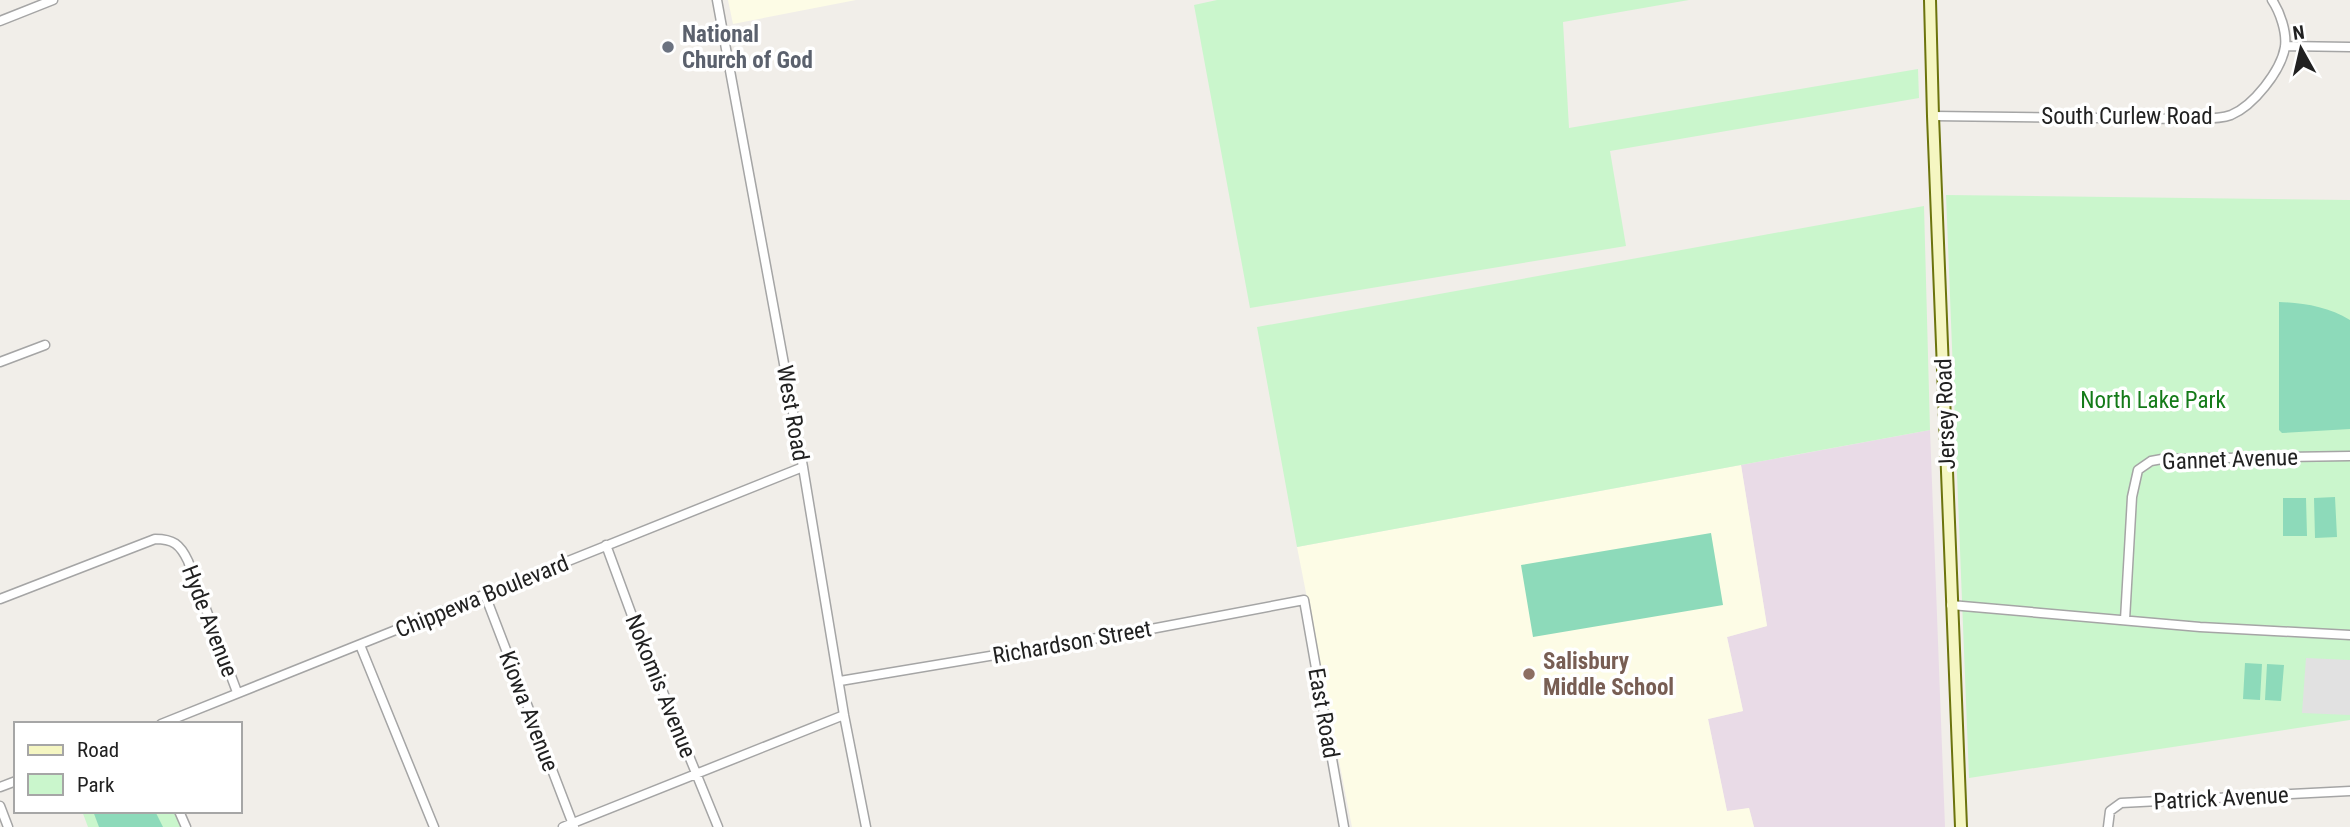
<svg xmlns="http://www.w3.org/2000/svg" width="2350" height="827" font-family="'Roboto Condensed',sans-serif">
  <style>
    .industrial { fill: #e9dbe7 }
    .education { fill: #fdfce6 }
    .park { fill: #caf6cc }
    .pitch { fill: #8ddaba }
    .parking { fill: #e1e1e1 }
    .lines { fill: none; stroke-linecap: round; stroke-linejoin: round }
    .street-casing { stroke: #a5a5a5; stroke-width: 11 }
    .secondary-casing { stroke: #6c740d; stroke-width: 14 }
    .street { stroke: #fff; stroke-width: 8 }
    .secondary { stroke: #f5f6c2; stroke-width: 10 }
    .worship-dot { fill: #6b7280; stroke: #fff; stroke-width: 2.5 }
    .education-dot { fill: #8d6e63; stroke: #fff; stroke-width: 2.5 }
    .labels { text-anchor: middle; stroke-width: 7; stroke-linejoin: round; paint-order: stroke }
    .worship-label { font-size: 23px; font-weight: bold; fill: #5b616d; stroke: #fff; text-anchor: start }
    .street-label { font-size: 23px; fill: #212121; stroke: #fff }
    .park-label { font-size: 23px; fill: #147b19; stroke: #fff }
    .education-label { font-size: 23px; font-weight: bold; fill: #785e54; stroke: #fff; text-anchor: start }
  </style>
  <rect width="100%" height="100%" fill="#f1eee9"/>
  <path class="industrial" d="M1930,430L1945,827H1754L1749,808L1727,812L1708,719L1743,711L1727,637L1767,626L1741,465Z"/>
  <path class="education" d="M728,0H856L733,24Z
    M1741,465L1767,626L1727,637L1743,711L1708,719L1727,811L1749,808L1754,827H1352L1297,547Z"/>
  <path class="park" d="M1217,0H1689L1563,22L1569,128L1918,69L1919,98L1610,151L1626,246L1250,308L1194,5Z
    M1946,195L2350,200V720L1969,778Z
    M1924,206L1930,430L1297,547L1257,327Z
    M82,811H179L186,827H88Z"/>
  <path class="pitch" d="M2279,302C2305,303 2328,307 2350,320V429L2282,433L2279,430Z
    M2335,497L2337,537L2315,538L2314,498Z
    M2283,498H2306L2307,536H2283Z
    M1711,533L1723,605L1533,637L1521,565Z
    M2245,663L2262,664L2260,700L2243,699Z
    M2267,664L2284,665L2281,701L2265,700Z
    M93,811H155L163,827H99Z"/>
  <path class="parking" d="M2306,658L2350,660V715L2302,713Z"/>
  <g class="lines">
    <defs>
      <path id="street" d="M717,0L803,467L844,715L866,827
        M0,21L53,0
        M2285,46L2350,47
        M1933,116L2187,119C2201,118 2217,120 2231,115C2253,106 2281,71 2285,47C2287,32 2280,12 2272,0
        M0,362L45,345
        M606,545L634,621L718,827
        M485,595L574,827
        M0,599L155,539C173,539 180,544 188,561L237,692
        M1951,605L2200,627L2350,635
        M2125,620L2132,497L2138,470L2151,461L2162,459L2350,456
        M360,645L434,827
        M840,681L1151,629L1304,600L1344,827
        M161,724L803,467
        M0,787L16,781
        M0,806L8,827
        M179,811L186,827
        M563,827L844,715
        M2108,827L2110,811L2121,803L2350,791"/>
      <path id="secondary" d="M1930,0L1933,116L1961,827"/>
    </defs>
    <use href="#street" class="street-casing"/>
    <use href="#secondary" class="secondary-casing"/>
    <use href="#street" class="street"/>
    <use href="#secondary" class="secondary"/>
  </g>
  <circle class="worship-dot" cx="668" cy="47" r="7"/>
  <circle class="education-dot" cx="1529" cy="674" r="7"/>
  <g class="labels">
    <g class="worship-label">
      <text x="682" y="42">National<tspan x="682" dy="26">Church of God</tspan></text>
    </g>
    <g class="street-label">
      <text x="2127" y="124">South Curlew Road</text>
      <text transform="translate(793 413) rotate(80)" y="8">West Road</text>
      <text transform="translate(1945 414) rotate(-92)" y="8">Jersey Road</text>
      <text transform="translate(2230 459) rotate(-2)" y="8">Gannet Avenue</text>
      <text transform="translate(482 596) rotate(-22)" y="8">Chippewa Boulevard</text>
      <text transform="translate(210 621) rotate(69)" y="8">Hyde Avenue</text>
      <text transform="translate(1072 642) rotate(-10)" y="8">Richardson Street</text>
      <text transform="translate(661 686) rotate(68)" y="8">Nokomis Avenue</text>
      <text transform="translate(529 711) rotate(69)" y="8">Kiowa Avenue</text>
      <text transform="translate(1324 713) rotate(80)" y="8">East Road</text>
      <text transform="translate(2221 798) rotate(-3)" y="8">Patrick Avenue</text>
    </g>
    <g class="park-label">
      <text x="2153" y="408">North Lake Park</text>
    </g>
    <g class="education-label">
      <text x="1543" y="669">Salisbury<tspan x="1543" dy="26">Middle School</tspan></text>
    </g>
  </g>
  <rect x="14" y="722" width="228" height="91" fill="#ffffff" stroke="#a6a6a6" stroke-width="2"/>
  <rect x="28" y="745" width="35" height="10" fill="#f5f6c2" stroke="#a6a6a6" stroke-width="2"/>
  <text x="77" y="757" font-size="21" fill="#212121">Road</text>
  <rect x="28" y="774" width="35" height="21" fill="#caf6cc" stroke="#a6a6a6" stroke-width="2"/>
  <text x="77" y="792" font-size="21" fill="#212121">Park</text>
  <g transform="translate(2301 49) rotate(352)" stroke="#ffffff" stroke-width="5" paint-order="stroke">
  <path d="M0-5L12 26L0 18L-12 26Z" fill="#212121"/>
  <text y="-10" font-size="19" font-weight="bold" text-anchor="middle" fill="#212121">N</text>
  </g>
</svg>
